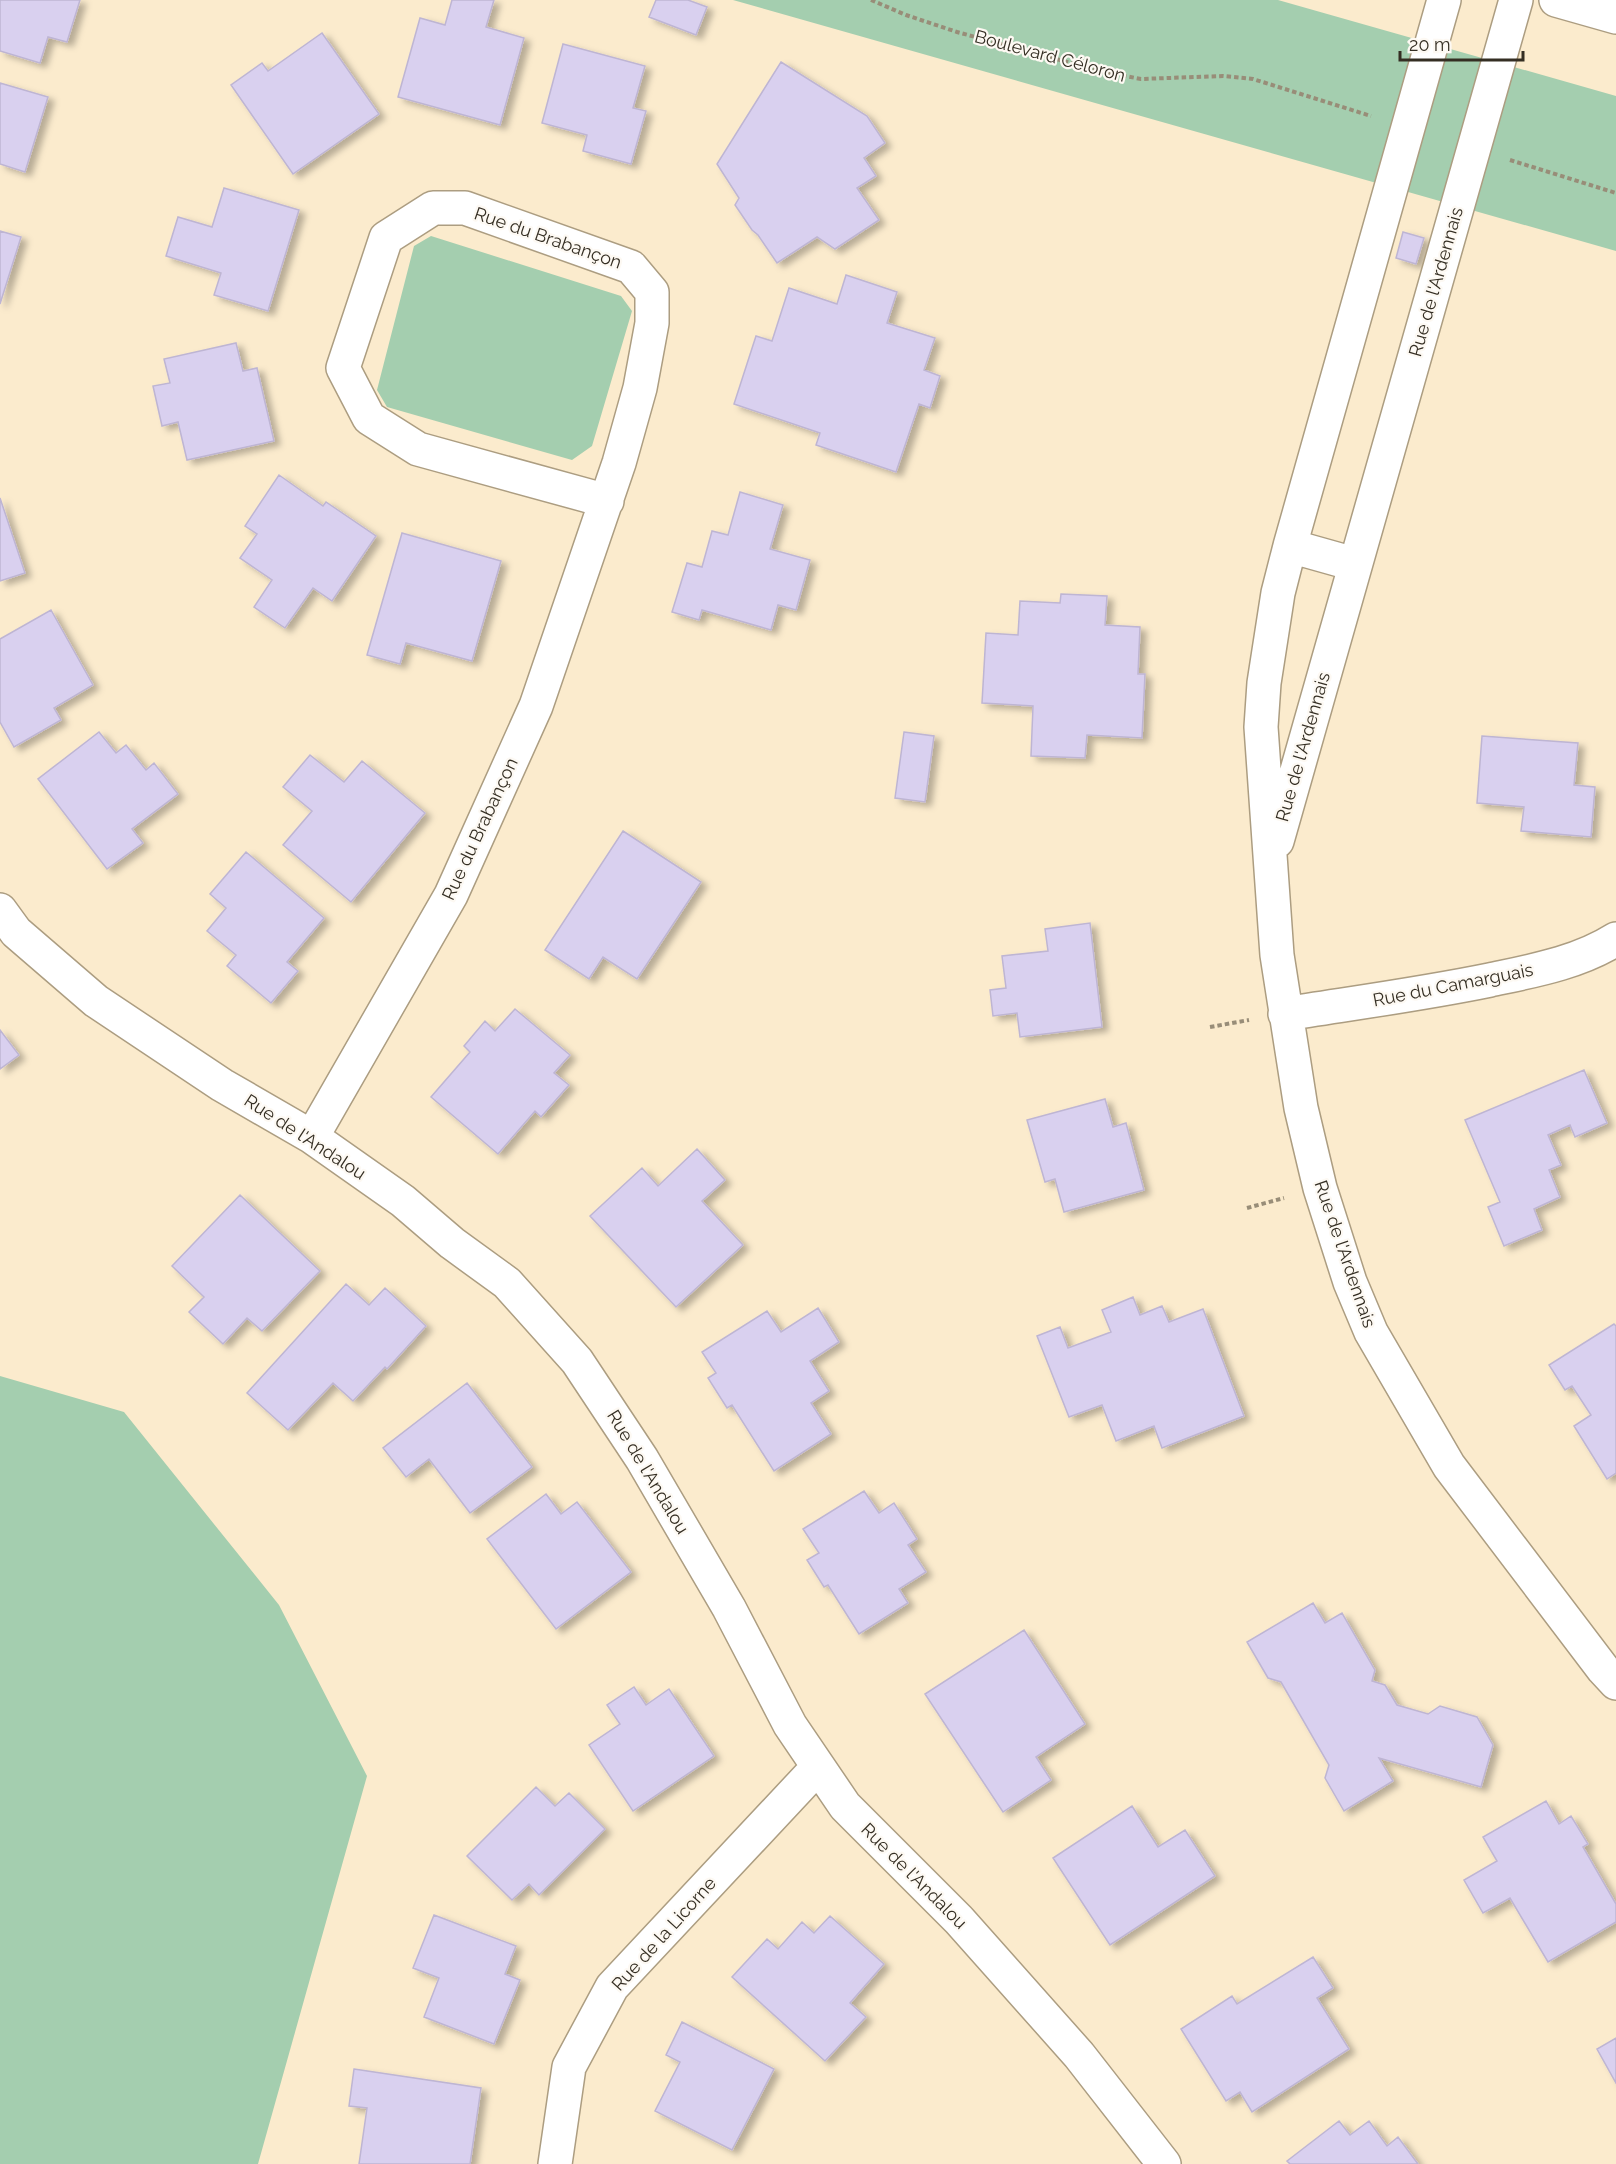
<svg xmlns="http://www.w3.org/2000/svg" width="1616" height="2164" font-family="Raleway,sans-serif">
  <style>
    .green { fill: #a4ceaf }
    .building { fill: #d9d0ef; stroke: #beb5d3; stroke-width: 1.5; filter: url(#shadow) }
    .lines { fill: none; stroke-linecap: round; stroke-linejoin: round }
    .minor-casing { stroke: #ac9d81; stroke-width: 36 }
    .tertiary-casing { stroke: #ac9d81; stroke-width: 36 }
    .path { stroke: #988d78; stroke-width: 4; stroke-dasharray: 4.5 3; stroke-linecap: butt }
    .minor { stroke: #fff; stroke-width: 33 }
    .tertiary { stroke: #fff; stroke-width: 33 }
    .labels { text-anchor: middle; stroke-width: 4.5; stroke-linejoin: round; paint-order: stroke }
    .street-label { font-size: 18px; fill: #342e23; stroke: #fdf9f3 }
  </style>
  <defs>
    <filter id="shadow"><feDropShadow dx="6" dy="4" stdDeviation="3" flood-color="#0004"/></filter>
  </defs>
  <rect width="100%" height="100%" fill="#fbebcd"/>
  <path class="green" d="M733,0H1278L1616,96V251Z
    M431,236L621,296L632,311L592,446L572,460L387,407L377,390L414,246Z
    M0,1376L124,1412L279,1605L367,1776L258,2164H0Z"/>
  <path class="building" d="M0,0H80L67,42L48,37L40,63L0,51Z
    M452,0H494L486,27L524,38L500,125L398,97L420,18L445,25Z
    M656,0H688L707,7L696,35L649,17Z
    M322,33L379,114L293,174L231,85L262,63L268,71Z
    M563,44L645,66L633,108L646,111L631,164L583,151L587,135L542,123Z
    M781,62L867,116L885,143L864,158L876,176L857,188L879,220L835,249L817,237L777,263L758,235L752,230L735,205L739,198L717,164Z
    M0,83L48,97L25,172L0,164Z
    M224,188L299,210L268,311L214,295L221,273L166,256L178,217L212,227Z
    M0,231L21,237L0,304Z
    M1403,232L1424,238L1416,264L1396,258Z
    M846,275L897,292L887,323L935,338L924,370L940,376L930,408L919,404L896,472L816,445L820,433L734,404L756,336L772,341L789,288L837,304Z
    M236,343L243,371L257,368L274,441L187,460L178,422L162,426L153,386L170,383L164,359Z
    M279,475L323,506L326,502L376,536L332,601L313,588L285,628L254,607L272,580L240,558L257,534L245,526Z
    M740,492L783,505L770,549L810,560L796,610L778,605L771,630L702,610L699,620L672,612L687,563L702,567L712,531L728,535Z
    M0,498L25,573L0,581Z
    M402,533L501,561L472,661L406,643L400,664L367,655Z
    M1061,594L1107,596L1105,625L1140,627L1138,674H1145L1142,738L1087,735L1085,758L1031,756L1033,706L982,703L986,633L1018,635L1020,601L1060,603Z
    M51,610L93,685L54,708L61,720L14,747L0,722V639Z
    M99,732L116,753L126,745L146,770L154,763L178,794L132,829L143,843L107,869L38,779Z
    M904,732L934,736L925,802L895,798Z
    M1482,736L1578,743L1574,785L1595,787L1591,837L1521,831L1524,807L1477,803Z
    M310,755L344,782L362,761L425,813L351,902L283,845L312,811L283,787Z
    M623,831L701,882L637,979L603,957L589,979L545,950Z
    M246,852L324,918L287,962L298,971L271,1003L227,966L236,955L207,931L226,908L210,894Z
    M1090,923L1102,1027L1020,1037L1017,1013L993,1016L990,990L1006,988L1002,956L1048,951L1045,929Z
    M515,1009L570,1055L554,1073L569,1085L541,1117L535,1111L498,1154L431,1097L470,1052L464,1046L485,1021L495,1031Z
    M0,1030L19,1055L0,1069Z
    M1584,1070L1607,1123L1575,1137L1570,1125L1548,1135L1561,1165L1549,1170L1560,1197L1534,1209L1542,1230L1504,1246L1488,1207L1500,1202L1465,1120Z
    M1105,1099L1113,1127L1126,1123L1144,1190L1064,1212L1055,1179L1045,1182L1027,1120Z
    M697,1149L725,1180L702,1201L743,1245L676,1307L590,1216L642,1168L658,1186Z
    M240,1195L320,1271L262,1331L247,1318L223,1344L189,1312L204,1297L172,1266Z
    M346,1284L369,1305L385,1288L426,1326L387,1369L385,1367L353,1401L333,1383L288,1430L247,1393Z
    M1133,1297L1140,1315L1162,1306L1169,1322L1203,1309L1244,1416L1162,1448L1154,1426L1116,1441L1102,1405L1069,1417L1037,1336L1060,1327L1068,1348L1111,1332L1102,1310Z
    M818,1308L839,1342L810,1361L829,1391L811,1403L831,1434L774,1471L732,1405L727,1408L708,1378L716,1373L702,1352L767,1311L781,1332Z
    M1614,1324L1616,1326V1473L1607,1479L1574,1426L1591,1415L1572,1386L1565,1390L1549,1365Z
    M467,1383L532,1467L470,1513L429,1459L406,1477L383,1448Z
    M864,1491L879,1513L894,1503L917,1539L908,1545L926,1572L899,1589L908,1603L859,1634L828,1585L824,1587L807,1560L819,1553L803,1529Z
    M546,1494L561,1514L577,1502L631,1572L556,1629L487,1539Z
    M1313,1603L1325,1623L1342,1613L1375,1670L1372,1681L1385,1685L1397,1705L1428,1714L1440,1706L1477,1717L1493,1745L1481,1787L1379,1758L1393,1781L1344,1811L1325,1778L1329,1765L1281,1682L1268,1678L1247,1642Z
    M1024,1630L1085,1724L1036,1757L1051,1780L1003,1812L925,1694Z
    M634,1687L646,1705L669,1689L714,1756L633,1811L589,1745L620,1724L607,1705Z
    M536,1787L555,1806L569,1793L605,1829L539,1895L529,1884L512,1900L467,1856Z
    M1546,1801L1559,1824L1571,1816L1588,1844L1583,1847L1616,1904V1922L1548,1962L1510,1898L1483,1913L1464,1880L1497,1861L1483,1837Z
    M1132,1806L1158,1847L1185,1830L1215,1876L1110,1945L1053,1858Z
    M434,1915L516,1946L505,1974L520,1980L494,2044L424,2017L439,1978L413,1968Z
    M830,1916L884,1964L850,2003L866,2017L825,2061L732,1977L767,1939L778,1949L802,1922L814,1933Z
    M1313,1957L1333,1988L1317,1998L1349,2049L1252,2112L1240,2092L1226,2101L1181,2029L1232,1996L1237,2004Z
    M682,2022L774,2069L732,2150L655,2111L680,2062L666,2055Z
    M1616,2038V2083L1597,2049Z
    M354,2069L481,2088L470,2164H359L367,2108L349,2106Z
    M1339,2121L1350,2135L1369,2121L1387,2146L1398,2137L1418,2164H1290L1287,2161Z"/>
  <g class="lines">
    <defs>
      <path id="minor" d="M1444,0L1290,546L1278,593L1264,683L1261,727L1277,955L1301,1108L1320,1188L1350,1282L1371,1332L1449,1466L1603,1669L1616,1683
        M1290,546L1354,564
        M1277,841L1516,0
        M0,910L16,932L96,1001L222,1085L312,1137L403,1201L452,1243L507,1283L577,1361L642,1459L729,1608L790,1725L845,1806L959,1920L1079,2055L1164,2164
        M1285,1014C1354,1003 1422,994 1490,980C1532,971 1578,963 1616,939
        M312,1137L451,895L536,706L619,463L640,388L652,323V292L631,267L465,208H433L386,238L343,368L369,418L418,449L607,501
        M555,2164L569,2067L612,1987L818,1767"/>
      <path id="tertiary" d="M1556,0L1616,17"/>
    </defs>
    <use href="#minor" class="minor-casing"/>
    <use href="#tertiary" class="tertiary-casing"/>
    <path class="path" d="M871,0L906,15L957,32L1104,72L1141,79L1223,76L1253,79L1371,116
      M1510,160L1616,193
      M1210,1027L1249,1020
      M1247,1208L1284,1198"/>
    <use href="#minor" class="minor"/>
    <use href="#tertiary" class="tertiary"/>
  </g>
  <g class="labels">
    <g class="street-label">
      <text transform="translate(1050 56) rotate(15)" y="6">Boulevard Céloron</text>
      <text transform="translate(548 238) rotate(19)" y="6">Rue du Brabançon</text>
      <text transform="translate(1436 282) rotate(-74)" y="6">Rue de l'Ardennais</text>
      <text transform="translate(1303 747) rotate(-74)" y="6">Rue de l'Ardennais</text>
      <text transform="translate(480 829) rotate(-65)" y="6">Rue du Brabançon</text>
      <text transform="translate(1453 985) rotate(-11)" y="6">Rue du Camarguais</text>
      <text transform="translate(305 1137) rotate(33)" y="6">Rue de l'Andalou</text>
      <text transform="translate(1345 1254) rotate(71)" y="6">Rue de l'Ardennais</text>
      <text transform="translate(648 1472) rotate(59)" y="6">Rue de l'Andalou</text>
      <text transform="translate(914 1876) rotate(45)" y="6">Rue de l'Andalou</text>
      <text transform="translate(664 1934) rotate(-48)" y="6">Rue de la Licorne</text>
    </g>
  </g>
  <path d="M1400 51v9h123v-9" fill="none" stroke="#342e23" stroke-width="3"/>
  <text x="1409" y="51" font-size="18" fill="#342e23" stroke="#fdf9f3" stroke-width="4.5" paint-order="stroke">20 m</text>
</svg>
